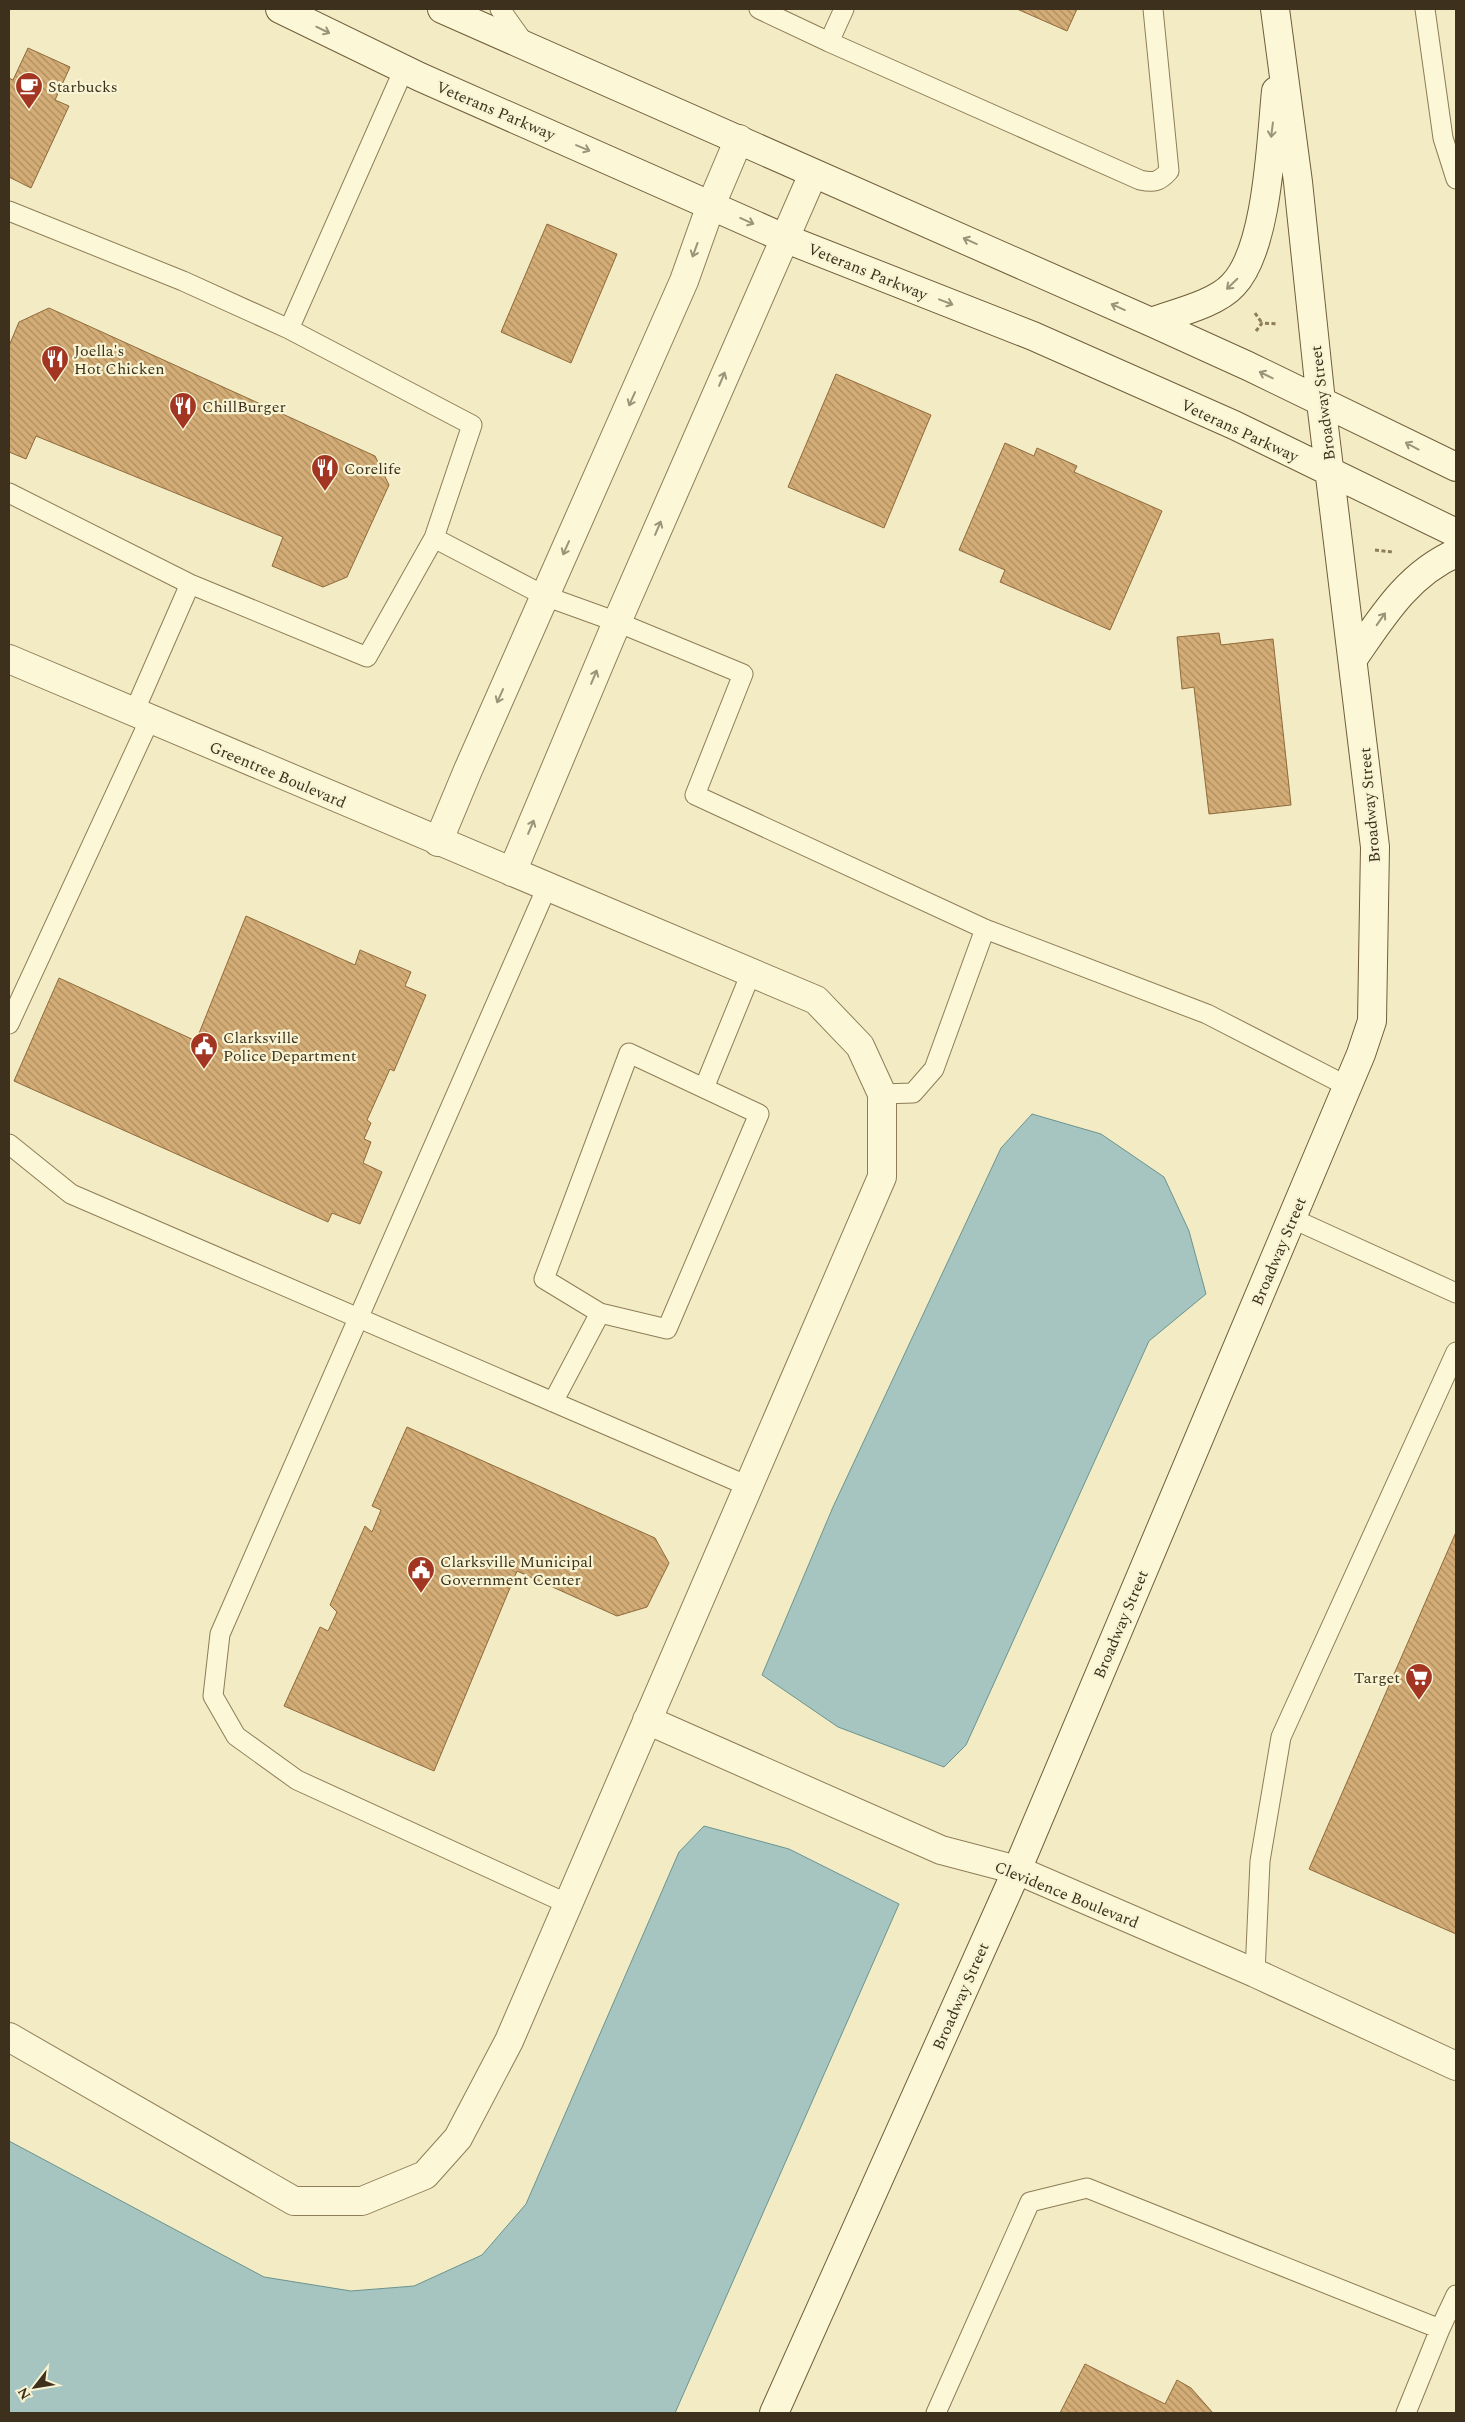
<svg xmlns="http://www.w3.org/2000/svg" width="1465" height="2422" font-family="Spectral,serif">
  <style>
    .water { fill: #a6c4c0; stroke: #6b9490 }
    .building { fill: url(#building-back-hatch); stroke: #8f6a3c }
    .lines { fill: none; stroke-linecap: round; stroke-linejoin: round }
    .lane-casing { stroke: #8e7d58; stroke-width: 21 }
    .street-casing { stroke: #8e7d58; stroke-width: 30 }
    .secondary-casing { stroke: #705e3b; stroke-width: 30 }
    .path { stroke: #8e7d58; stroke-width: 3; stroke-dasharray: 4 2.5; stroke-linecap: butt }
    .lane { stroke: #fcf7d7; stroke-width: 19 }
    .street { stroke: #fcf7d7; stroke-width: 28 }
    .secondary { stroke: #fcf7d7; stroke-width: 28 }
    .oneway { stroke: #9c947a }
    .labels { text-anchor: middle; stroke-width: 4.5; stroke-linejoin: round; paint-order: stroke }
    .poi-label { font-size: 16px; fill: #3d311d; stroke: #f8f4d3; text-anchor: start }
    .street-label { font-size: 16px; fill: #3d311d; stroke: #f8f4d3 }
  </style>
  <defs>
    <pattern id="building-back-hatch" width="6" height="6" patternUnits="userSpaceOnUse" patternTransform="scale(1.25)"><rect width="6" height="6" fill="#d3ac76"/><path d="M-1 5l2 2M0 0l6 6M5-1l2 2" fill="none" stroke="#ac8d60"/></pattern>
  </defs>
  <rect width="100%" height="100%" fill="#f2ebc3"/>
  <path class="water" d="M1032,1114L1101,1134L1164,1177L1189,1231L1206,1294L1149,1341L966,1745L944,1767L838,1727L762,1675L833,1507L1001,1148Z
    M704,1826L789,1849L899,1904L675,2413H9V2141L264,2277L351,2291L414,2286L482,2255L526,2204L679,1852Z"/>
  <path class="building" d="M1017,9H1077L1067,31Z
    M28,48L70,67L55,100L69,106L31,188L9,177V78L13,80Z
    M547,224L617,254L571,363L501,332Z
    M49,308L375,456L389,485L347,577L323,587L272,566L283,537L36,436L26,459L9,452V346L19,322Z
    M836,374L931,415L884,528L788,487Z
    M1005,443L1034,456L1037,448L1077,466L1074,472L1162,511L1110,630L1000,582L1005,570L959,550Z
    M1219,633L1221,645L1273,639L1291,805L1209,814L1194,687L1182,689L1177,637Z
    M246,916L355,965L360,950L411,972L405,986L426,995L394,1071L390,1069L367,1120L371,1123L364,1139L371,1142L363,1163L382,1172L360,1224L332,1213L328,1222L14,1081L59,978L196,1041Z
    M407,1427L655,1538L669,1563L647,1607L617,1616L517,1571L434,1771L284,1706L320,1627L328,1631L337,1612L330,1605L365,1526L372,1532L381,1510L372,1506Z
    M1456,1532V1934L1309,1869Z
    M1085,2364L1165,2404L1177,2380L1191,2388L1213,2413H1060Z"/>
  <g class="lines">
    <defs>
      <path id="lane" d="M500,9L525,44
        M759,9L829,42L844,9
        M1425,9L1443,138L1456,179
        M829,42L1140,180C1154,183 1159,182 1169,171L1153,9
        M9,211L183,281L289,329L472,425L434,538L367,657L190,584L9,493
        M289,329L404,69
        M434,538L545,596L617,622L743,674L695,795L985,929L1207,1014L1347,1086
        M134,712L190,584
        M547,887L220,1634L213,1696L236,1736L297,1780L568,1904
        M9,1024L150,719
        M704,1088L751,973
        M882,1094L913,1093L934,1069L985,929
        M9,1144L71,1194L748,1486
        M1291,1218L1456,1293
        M553,1402L600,1313L667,1329L759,1114L629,1053L544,1279L600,1313
        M1255,1973L1260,1861L1281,1737L1456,1352
        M936,2413L1030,2202L1087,2188L1440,2329L1456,2295
        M1406,2413L1440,2329"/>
      <path id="street" d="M9,659L816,1000L860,1046L882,1094V1177L509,2041L458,2138L425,2175L362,2201H294L9,2037
        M438,842L468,770L684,281L711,205L739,139
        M512,872L617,622L813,174
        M647,1720L941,1850L1017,1870L1255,1973L1456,2066"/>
      <path id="secondary" d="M280,9L420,77L784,238L1033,336L1234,425L1456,533
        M442,9L1151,322L1248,366L1456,467
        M1151,322C1175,313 1216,304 1233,285C1268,249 1271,140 1276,91
        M1353,659C1382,617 1408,574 1456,553
        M774,2413L1017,1870L1361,1054L1372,1021L1375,847L1321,402L1298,182L1275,9"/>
    </defs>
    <use href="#lane" class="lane-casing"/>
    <use href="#street" class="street-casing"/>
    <use href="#secondary" class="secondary-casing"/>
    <path class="path" d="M1255,313L1262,323
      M1256,331L1262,323L1278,324
      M1375,550L1393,552"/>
    <use href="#lane" class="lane"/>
    <use href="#street" class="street"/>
    <use href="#secondary" class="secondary"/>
  </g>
  <defs><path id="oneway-shaft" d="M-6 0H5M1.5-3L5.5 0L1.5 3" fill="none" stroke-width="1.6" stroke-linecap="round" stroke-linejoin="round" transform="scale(1.25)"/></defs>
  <g class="oneway">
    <use href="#oneway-shaft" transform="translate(323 30) rotate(26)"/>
    <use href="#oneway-shaft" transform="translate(1272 130) rotate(97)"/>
    <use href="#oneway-shaft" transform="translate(583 148) rotate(23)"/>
    <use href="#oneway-shaft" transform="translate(747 221) rotate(24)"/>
    <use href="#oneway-shaft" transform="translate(970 241) rotate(-156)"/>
    <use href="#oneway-shaft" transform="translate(695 250) rotate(110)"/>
    <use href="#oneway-shaft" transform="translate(1232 284) rotate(136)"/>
    <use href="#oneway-shaft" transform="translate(946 302) rotate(21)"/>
    <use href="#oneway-shaft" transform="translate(1118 307) rotate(-156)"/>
    <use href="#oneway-shaft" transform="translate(1266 375) rotate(-154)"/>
    <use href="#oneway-shaft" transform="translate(722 379) rotate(-67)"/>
    <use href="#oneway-shaft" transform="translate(632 399) rotate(114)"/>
    <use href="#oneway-shaft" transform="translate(1412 446) rotate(-152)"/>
    <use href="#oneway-shaft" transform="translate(658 528) rotate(-67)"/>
    <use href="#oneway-shaft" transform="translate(566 548) rotate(114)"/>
    <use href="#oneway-shaft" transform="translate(1381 619) rotate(-55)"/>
    <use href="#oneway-shaft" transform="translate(594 677) rotate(-67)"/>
    <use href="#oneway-shaft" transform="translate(500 696) rotate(114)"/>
    <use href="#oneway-shaft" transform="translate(531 827) rotate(-67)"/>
  </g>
  <defs>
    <symbol id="cafe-pin" viewBox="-11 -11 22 30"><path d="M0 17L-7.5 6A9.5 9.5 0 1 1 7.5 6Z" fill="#a23623" stroke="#f8f4d3"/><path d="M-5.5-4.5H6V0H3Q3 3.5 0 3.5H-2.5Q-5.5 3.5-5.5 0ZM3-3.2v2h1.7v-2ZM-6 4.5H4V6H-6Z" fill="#fff"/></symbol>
    <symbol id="restaurant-pin" viewBox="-11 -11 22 30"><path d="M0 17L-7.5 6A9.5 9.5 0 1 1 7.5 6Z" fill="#a23623" stroke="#f8f4d3"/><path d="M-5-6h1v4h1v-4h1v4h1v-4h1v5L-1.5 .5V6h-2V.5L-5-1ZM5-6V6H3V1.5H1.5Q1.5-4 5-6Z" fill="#fff"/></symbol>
    <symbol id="civic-pin" viewBox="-11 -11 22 30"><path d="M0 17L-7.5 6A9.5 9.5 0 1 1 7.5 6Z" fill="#a23623" stroke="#f8f4d3"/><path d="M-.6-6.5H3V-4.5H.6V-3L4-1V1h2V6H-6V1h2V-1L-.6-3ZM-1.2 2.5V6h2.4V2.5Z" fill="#fff"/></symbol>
    <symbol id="supermarket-pin" viewBox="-11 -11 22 30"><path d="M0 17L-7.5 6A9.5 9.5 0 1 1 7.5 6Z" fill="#a23623" stroke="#f8f4d3"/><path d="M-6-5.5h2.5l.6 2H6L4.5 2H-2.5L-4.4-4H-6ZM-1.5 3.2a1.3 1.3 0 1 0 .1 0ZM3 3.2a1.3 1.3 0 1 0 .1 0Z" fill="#fff"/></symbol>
  </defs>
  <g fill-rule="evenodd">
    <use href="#cafe-pin" x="13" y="70" width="32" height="43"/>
    <use href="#restaurant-pin" x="39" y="343" width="32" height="43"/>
    <use href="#restaurant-pin" x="167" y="390" width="32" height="43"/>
    <use href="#restaurant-pin" x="309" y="452" width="32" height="43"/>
    <use href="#civic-pin" x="188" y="1030" width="32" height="43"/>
    <use href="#civic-pin" x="405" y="1554" width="32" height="43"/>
    <use href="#supermarket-pin" x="1403" y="1661" width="32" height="43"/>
  </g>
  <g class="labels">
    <g class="poi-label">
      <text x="48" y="92">Starbucks</text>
      <text x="74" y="356">Joella's<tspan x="74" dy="18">Hot Chicken</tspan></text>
      <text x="202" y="412">ChillBurger</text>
      <text x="344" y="474">Corelife</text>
      <text x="223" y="1043">Clarksville<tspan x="223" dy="18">Police Department</tspan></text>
      <text x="440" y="1567">Clarksville Municipal<tspan x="440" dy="18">Government Center</tspan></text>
      <text x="1400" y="1683" text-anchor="end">Target</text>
    </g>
    <g class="street-label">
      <text transform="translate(496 110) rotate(23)" y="6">Veterans Parkway</text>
      <text transform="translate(868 271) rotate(22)" y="6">Veterans Parkway</text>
      <text transform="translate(1322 403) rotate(-97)" y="6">Broadway Street</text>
      <text transform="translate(1240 430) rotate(25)" y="6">Veterans Parkway</text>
      <text transform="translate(278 774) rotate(23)" y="6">Greentree Boulevard</text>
      <text transform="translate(1369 805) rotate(-95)" y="6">Broadway Street</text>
      <text transform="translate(1278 1251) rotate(-67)" y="6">Broadway Street</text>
      <text transform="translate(1120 1624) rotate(-67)" y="6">Broadway Street</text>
      <text transform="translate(1067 1894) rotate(22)" y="6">Clevidence Boulevard</text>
      <text transform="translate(960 1996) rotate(-66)" y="6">Broadway Street</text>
    </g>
  </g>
  <rect width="1465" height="2422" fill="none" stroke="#3d311d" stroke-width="20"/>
  <g transform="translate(35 2387) rotate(239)" stroke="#f8f4d3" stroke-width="4" paint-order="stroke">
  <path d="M0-4L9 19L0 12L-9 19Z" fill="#3d311d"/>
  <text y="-8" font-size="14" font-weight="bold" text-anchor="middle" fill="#3d311d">N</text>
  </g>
</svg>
